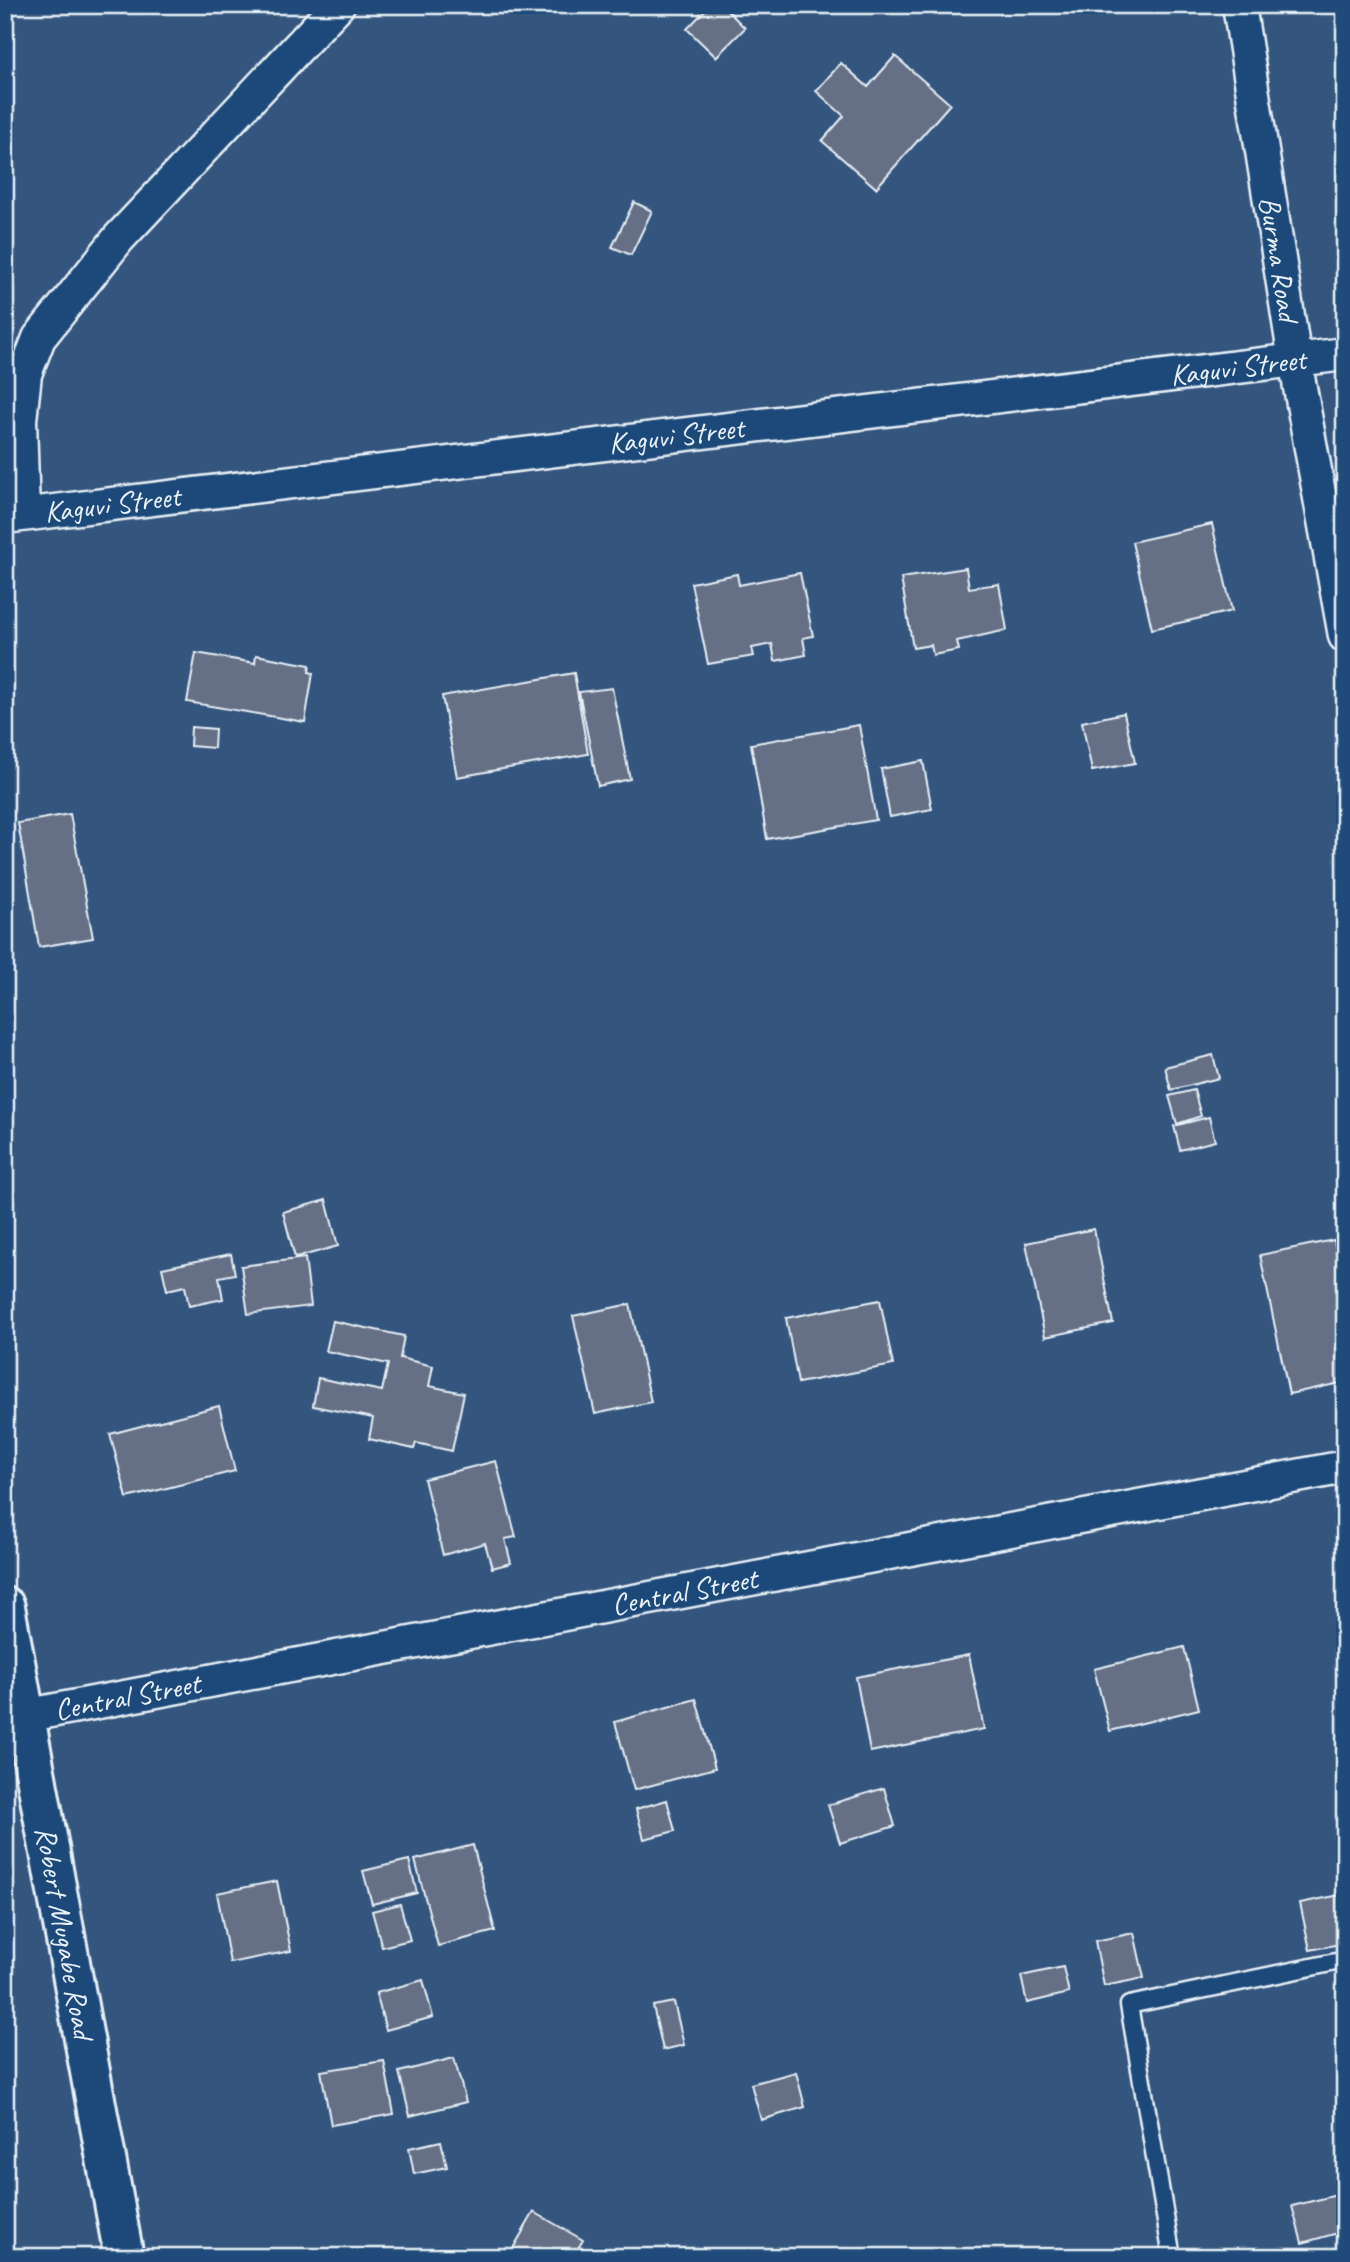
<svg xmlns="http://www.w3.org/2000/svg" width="1350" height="2262" font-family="Caveat,sans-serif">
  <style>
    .building { fill: #656f86; stroke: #e8f1f8; stroke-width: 2 }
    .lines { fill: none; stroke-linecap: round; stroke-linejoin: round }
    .lane-casing { stroke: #e8f1f8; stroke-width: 21 }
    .street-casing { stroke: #e8f1f8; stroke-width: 37 }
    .secondary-casing { stroke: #e8f1f8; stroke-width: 44 }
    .lane { stroke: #1f4a7a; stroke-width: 16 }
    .street { stroke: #1f4a7a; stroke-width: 32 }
    .secondary { stroke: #1f4a7a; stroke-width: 38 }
    .labels { text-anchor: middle; stroke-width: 5; stroke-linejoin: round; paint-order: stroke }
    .street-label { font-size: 30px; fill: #e8f1f8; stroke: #1f4a7a }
  </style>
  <rect width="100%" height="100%" fill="#34557e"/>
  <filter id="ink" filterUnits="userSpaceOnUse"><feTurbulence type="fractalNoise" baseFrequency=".0143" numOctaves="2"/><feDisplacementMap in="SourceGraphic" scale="14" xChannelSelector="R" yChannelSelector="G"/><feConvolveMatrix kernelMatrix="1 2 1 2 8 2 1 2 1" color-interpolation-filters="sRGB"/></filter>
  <g filter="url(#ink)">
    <path class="building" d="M710,5H722L745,28L716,57L687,29Z
      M895,56L950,104L876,188L822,141L844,116L816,91L841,63L868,87Z
      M634,202L652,211L631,255L612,247Z
      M1212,524L1232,611L1152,629L1132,542Z
      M966,568L969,588L999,584L1007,630L957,641L959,650L933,655L931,645L913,648L901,578Z
      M800,573L813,636L803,638L806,655L775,661L772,644L752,648L754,656L708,664L691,583L737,574L739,585Z
      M196,653L255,663L256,655L310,665L309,672L313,673L305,722L187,702Z
      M574,673L588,754L457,777L442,696Z
      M612,688L630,779L598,786L579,692Z
      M1124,713L1135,763L1092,771L1082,722Z
      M859,725L876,820L767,839L751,744Z
      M191,727L215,729L214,748L190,746Z
      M923,761L932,809L890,817L881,769Z
      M70,814L93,938L39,947L18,823Z
      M1213,1055L1219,1078L1171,1090L1165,1067Z
      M1194,1090L1201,1116L1177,1124L1169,1096Z
      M1209,1117L1215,1141L1180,1150L1174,1126Z
      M326,1200L338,1246L295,1258L283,1212Z
      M1094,1229L1113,1323L1045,1337L1026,1243Z
      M1334,1240L1345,1292V1382L1289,1394L1260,1255Z
      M231,1254L235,1274L219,1277L223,1299L189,1306L185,1286L167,1290L162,1268Z
      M305,1258L311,1306L248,1314L241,1266Z
      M880,1300L893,1365L798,1383L786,1318Z
      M630,1304L651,1402L595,1414L573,1316Z
      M333,1321L404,1336L400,1358L433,1366L429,1386L464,1393L452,1451L416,1443L414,1449L369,1439L373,1418L313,1406L318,1378L382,1391L388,1364L326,1351Z
      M219,1406L235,1471L127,1498L110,1434Z
      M496,1461L516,1537L505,1539L511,1563L492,1568L485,1543L443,1555L424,1479Z
      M1184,1647L1199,1709L1110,1731L1094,1669Z
      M969,1655L984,1729L870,1752L856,1677Z
      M696,1699L715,1768L634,1790L615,1722Z
      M884,1788L895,1826L840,1843L828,1805Z
      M667,1800L675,1831L644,1839L636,1809Z
      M473,1845L495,1931L438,1946L415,1860Z
      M409,1860L417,1893L372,1904L363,1871Z
      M277,1881L291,1951L230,1963L217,1893Z
      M1345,1894V1943L1310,1950L1300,1903Z
      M400,1904L410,1940L382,1947L372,1911Z
      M1134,1933L1144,1978L1104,1986L1095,1941Z
      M1063,1967L1069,1993L1027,2003L1021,1976Z
      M423,1980L433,2017L386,2030L376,1993Z
      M674,2002L684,2045L663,2050L653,2006Z
      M454,2058L466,2102L410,2116L399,2072Z
      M384,2061L394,2114L331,2125L321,2071Z
      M796,2072L805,2107L761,2120L751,2084Z
      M441,2141L447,2167L414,2174L409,2148Z
      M1345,2193V2231L1302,2243L1292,2206Z
      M534,2212L583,2240L573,2257H508Z"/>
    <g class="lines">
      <defs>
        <path id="lane" d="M1172,2257L1129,2005L1345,1960"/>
        <g id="street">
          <path id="s1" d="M1239,5L1295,360L1345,636"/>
          <path d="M23,514L20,420L25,374L39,338L119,238L338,5"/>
          <path id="s2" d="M5,517L1345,354"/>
          <path id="s3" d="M24,1716L1345,1467"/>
        </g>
        <g id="secondary">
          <path id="s4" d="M5,1607L124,2257"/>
        </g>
      </defs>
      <use href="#lane" class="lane-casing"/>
      <use href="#street" class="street-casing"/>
      <use href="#secondary" class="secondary-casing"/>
      <use href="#lane" class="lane"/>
      <use href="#street" class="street"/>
      <use href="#secondary" class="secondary"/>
    </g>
  </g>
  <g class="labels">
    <g class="street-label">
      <text dy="10" stroke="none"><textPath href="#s1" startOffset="257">Burma Road</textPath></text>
      <text dy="10" stroke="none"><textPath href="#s2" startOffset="1242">Kaguvi Street</textPath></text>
      <text dy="10" stroke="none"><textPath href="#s2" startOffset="676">Kaguvi Street</textPath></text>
      <text dy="10" stroke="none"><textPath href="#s2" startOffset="108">Kaguvi Street</textPath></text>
      <text dy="10" stroke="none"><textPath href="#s3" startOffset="672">Central Street</textPath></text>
      <text dy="10" stroke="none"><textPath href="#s3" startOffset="105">Central Street</textPath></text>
      <text dy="10" stroke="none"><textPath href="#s4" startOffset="331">Robert Mugabe Road</textPath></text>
    </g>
  </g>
  <rect width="1350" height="2262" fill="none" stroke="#1f4a7a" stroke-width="28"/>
  <rect x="14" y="14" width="1322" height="2234" fill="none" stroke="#e8f1f8" stroke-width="2.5" filter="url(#ink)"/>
</svg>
